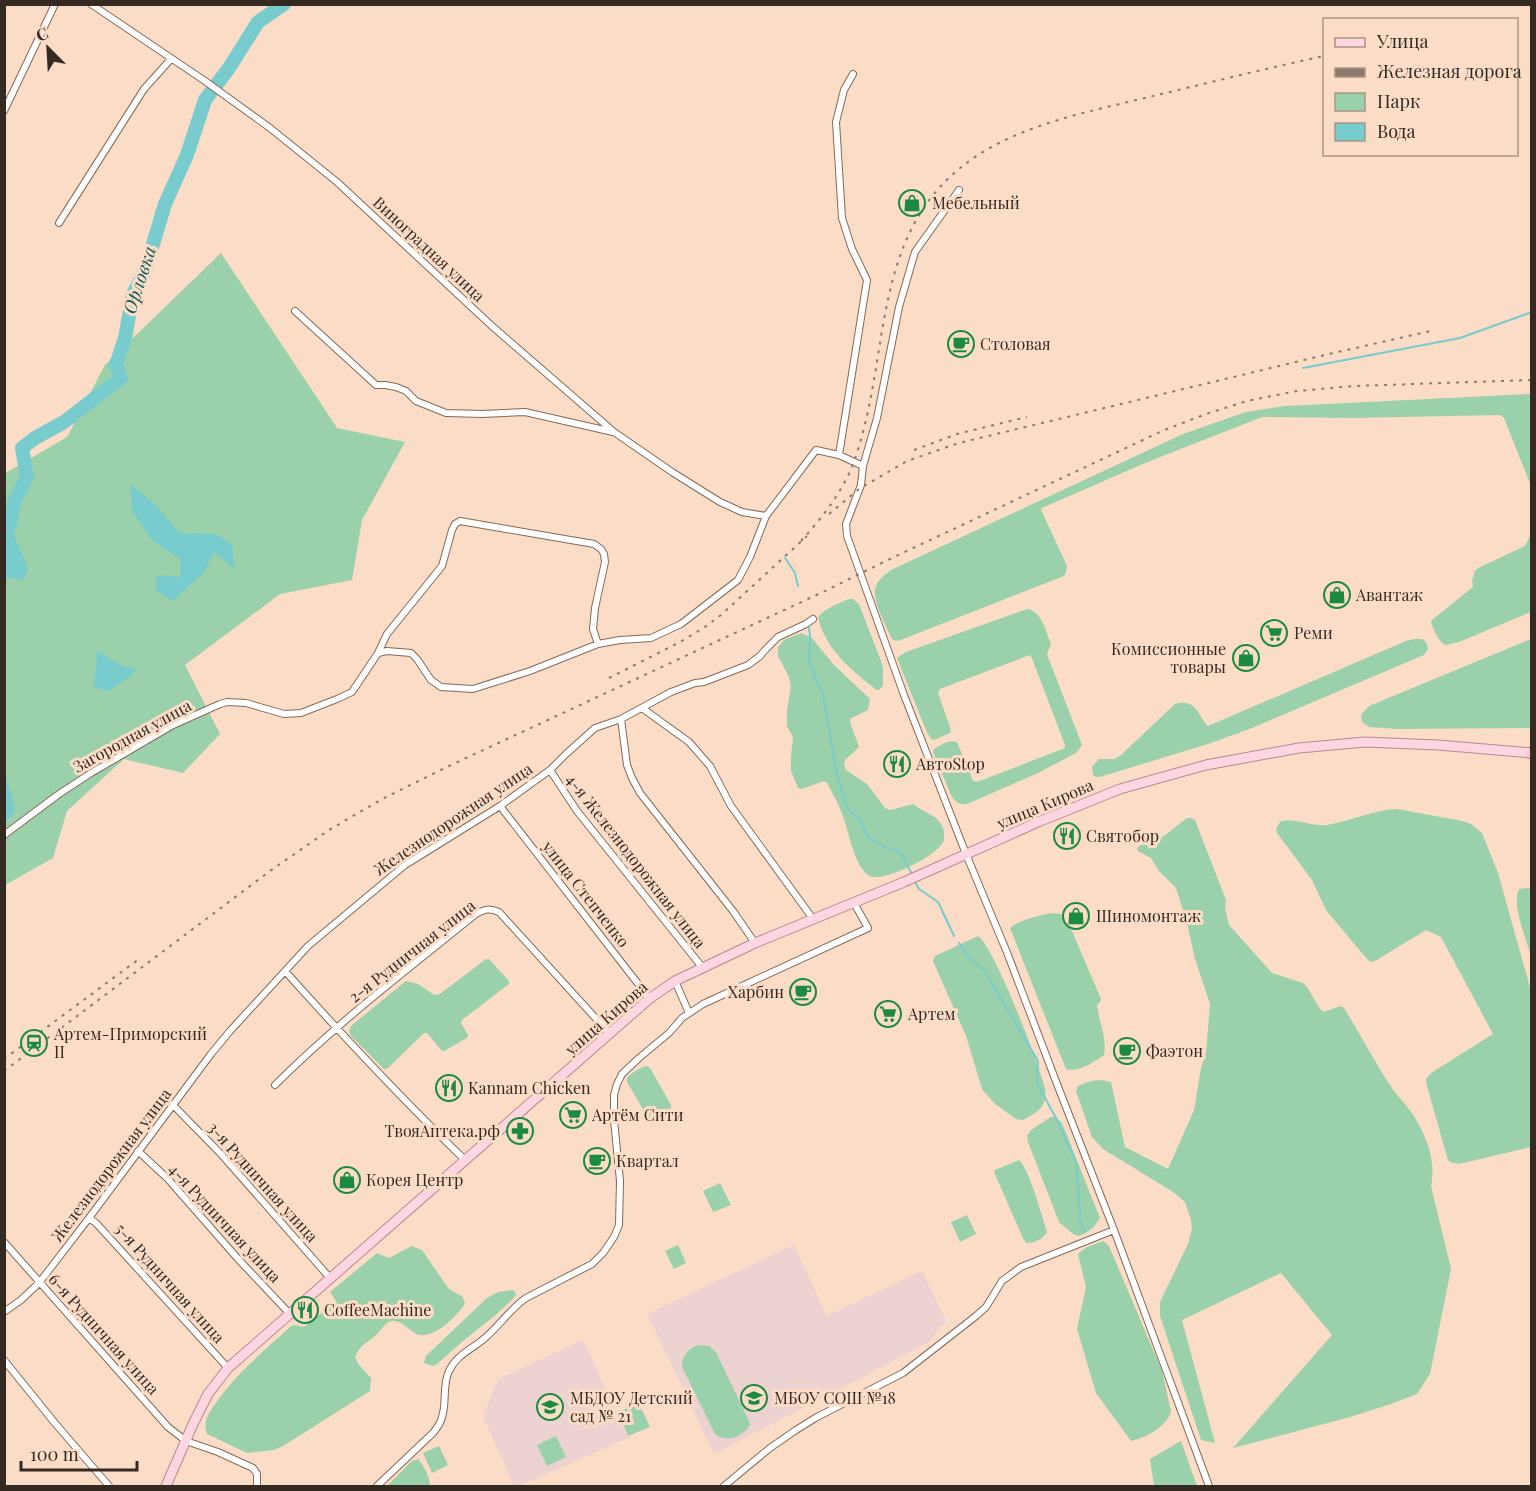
<svg xmlns="http://www.w3.org/2000/svg" width="1536" height="1491" font-family="'Playfair Display',serif">
  <style>
    .education { fill: #ecd2d0 }
    .green { fill: #9bd1aa }
    .water { fill: #78ccce }
    .lines { fill: none; stroke-linecap: round; stroke-linejoin: round }
    .stream { stroke: #78ccce; stroke-width: 2 }
    .river { stroke: #78ccce; stroke-width: 14 }
    .minor-casing { stroke: #846a57; stroke-width: 8 }
    .primary-casing { stroke: #b88891; stroke-width: 11 }
    .trunk-casing { stroke: #b88891; stroke-width: 13 }
    .minor { stroke: #fff; stroke-width: 6 }
    .primary { stroke: #fed6e1; stroke-width: 9 }
    .trunk { stroke: #fec8d7; stroke-width: 10 }
    .rail { stroke: #8d7a6c; stroke-width: 2; stroke-dasharray: 3 6; stroke-linecap: butt }
    .labels { text-anchor: middle; stroke-width: 6; stroke-linejoin: round; paint-order: stroke }
    .poi-label { font-size: 16px; fill: #352a22; stroke: #fadcc7; text-anchor: start }
    .street-label { font-size: 16px; fill: #352a22; stroke: #fadcc7 }
    .water-label { font-size: 18px; font-style: italic; fill: #0f595a; stroke: #fadcc7 }
  </style>
  <rect width="100%" height="100%" fill="#fadcc7"/>
  <path class="education" d="M794,1245L827,1316L922,1271L946,1321L928,1343L714,1454L647,1314Z
    M583,1340L628,1438L519,1486H514L483,1416L498,1379Z"/>
  <path class="green" d="M221,253L337,428L405,442L362,520L352,580L280,594L185,665L220,734L183,773L124,759L67,811L53,858L5,885L4,474L67,437L105,365Z
    M1531,394V486L1504,418L1500,415L1352,418L1262,417L1145,463L1042,508L1041,509L1043,514L1067,566L1066,572L1064,576L898,641L893,640L891,637C886,626 873,602 875,589C877,581 884,575 891,570L1183,434L1246,412L1285,406Z
    M1531,534V612L1459,642L1445,645C1437,640 1435,631 1431,623L1432,620L1473,587L1472,581L1475,571L1478,568L1525,546Z
    M849,599H853L859,604L881,661L883,668V686L879,690H877C852,671 825,649 818,617C826,608 837,604 849,599Z
    M1027,609C1042,611 1046,632 1051,644L1047,654L1082,745L1076,753L1038,773L967,804C960,805 955,802 951,795L933,752L934,749C940,745 950,739 957,742L973,781L977,782L1065,748V745L1031,656L1030,655L940,689L938,693L951,730L950,733L934,740L931,739L926,730L897,658L906,652Z
    M801,633L812,638L833,664L870,699L868,710L850,719V722L859,747L845,760L844,764L846,770L867,784L885,808L890,810L914,804C925,815 939,813 944,831C944,832 944,839 944,840C940,855 880,885 868,875C854,864 849,833 843,816C839,805 833,794 827,783L824,781L802,789L798,788L791,771V757L793,737L787,726V710L791,686L789,677L778,656V647L784,640Z
    M1414,639H1422L1426,642L1428,649L1424,655L1252,728L1211,743L1100,777H1096L1093,775L1092,767L1099,759H1115L1121,755L1175,704C1198,698 1197,716 1208,726L1406,641Z
    M1531,639V728L1398,729L1369,727L1362,722L1361,715L1369,706Z
    M1397,809L1462,821L1471,824L1482,833L1498,873L1531,991V1147L1459,1164L1450,1162L1448,1160L1427,1086L1426,1079L1431,1073L1493,1034L1441,937L1426,930L1375,961L1371,962L1367,959L1326,910L1312,880L1277,833L1276,829L1280,822C1294,817 1311,827 1327,825C1351,821 1373,810 1397,809Z
    M1187,818H1191L1195,820L1226,900L1225,908L1229,925L1272,973L1303,983L1307,987L1320,1009L1324,1012L1340,1006L1344,1008C1361,1035 1376,1065 1394,1091C1398,1097 1404,1102 1409,1109C1424,1130 1437,1159 1431,1186L1451,1269L1430,1374L1417,1394L1391,1404L1350,1417L1233,1448L1332,1335L1281,1273L1182,1320L1215,1443L1201,1440L1160,1316V1302L1188,1244L1192,1229L1191,1220L1185,1202L1173,1192L1103,1149L1092,1137L1076,1091L1078,1086C1090,1080 1099,1079 1111,1082L1125,1147L1168,1169L1194,1110L1201,1068L1206,1053L1210,1004L1195,959L1187,923L1176,888L1159,871L1151,858L1138,851L1137,848L1139,846L1164,836Z
    M1527,888L1531,889V957C1527,940 1511,905 1519,889Z
    M1053,913L1061,914L1066,917L1101,999L1100,1002L1097,1005C1099,1022 1107,1038 1104,1055C1094,1062 1078,1073 1066,1069L1010,928C1017,921 1043,914 1053,913Z
    M978,936C994,946 1040,1066 1045,1089C1046,1093 1045,1099 1044,1103C1041,1111 1030,1116 1023,1120L1016,1119L994,1103L982,1089L966,1036L933,961L935,956Z
    M486,959H489L509,981V984L462,1020L461,1023L468,1035L467,1038L444,1051H442L427,1033H424L388,1068L384,1069L352,1037L349,1032L351,1026L406,981L418,984L434,995L440,994Z
    M647,1066L650,1068L671,1105V1108L654,1119L648,1118L627,1082V1078C631,1073 641,1067 647,1066Z
    M1051,1117H1056L1062,1123L1100,1218L1093,1228L1084,1234L1078,1236L1073,1234L1059,1222L1028,1142L1027,1136L1031,1130Z
    M1019,1160C1029,1169 1042,1216 1047,1232C1044,1238 1034,1244 1026,1243L1022,1236L994,1172L995,1170Z
    M720,1183L731,1205L713,1212L703,1191Z
    M967,1215L976,1234L960,1242L951,1222Z
    M1103,1241L1109,1246L1162,1371L1171,1411C1168,1426 1145,1438 1131,1441L1096,1393L1077,1329L1086,1287L1078,1254L1085,1248Z
    M678,1245L686,1263L674,1269L665,1251Z
    M412,1246L422,1250L448,1288L452,1291L462,1296L465,1303C458,1316 432,1341 416,1334C409,1330 400,1319 391,1321C385,1322 379,1333 374,1337C366,1343 359,1347 355,1357L359,1365L371,1378L370,1391L283,1446L274,1450L247,1453L207,1434C205,1429 205,1425 206,1420C208,1413 214,1406 218,1400C238,1372 265,1350 290,1327L294,1325L304,1327L336,1301L330,1292L377,1253L389,1258Z
    M513,1290L515,1292L516,1295C504,1309 491,1319 477,1330C463,1340 450,1353 437,1364L433,1366L424,1363L426,1356L487,1298L498,1292Z
    M698,1345L709,1346L716,1352L749,1421L750,1425C743,1436 727,1444 715,1434L682,1367C682,1356 688,1349 698,1345Z
    M639,1403L650,1427L628,1436L618,1412Z
    M556,1436L566,1457L547,1466L537,1445Z
    M1181,1441L1197,1486H1154L1150,1459Z
    M439,1446L448,1465L432,1473L423,1453Z
    M418,1459C424,1466 430,1477 430,1486H387L412,1461Z"/>
  <path class="water" d="M130,484L156,505L179,533L215,534L232,544L234,569L214,552L205,571L173,601L155,590L157,575L181,577L180,559L152,540L132,511Z
    M10,525L28,569L24,580L5,577V527Z
    M97,651L125,667L136,668L132,675L108,691L94,687Z
    M5,772L15,810L5,823H4Z"/>
  <g class="lines">
    <path class="stream" d="M1303,368L1460,338L1532,312
      M785,558L795,573L798,586
      M809,628L810,636L809,663L823,694L837,775L847,808L860,820L868,837L882,846L900,852L913,876
      M915,882L919,889L938,902L954,936
      M959,943L970,959L984,970L1038,1061L1037,1083L1057,1120L1076,1162L1080,1211L1079,1219L1085,1231"/>
    <path class="river" d="M4,536L10,525L14,502L27,477L22,448L35,438L64,422L121,378L116,365L125,338L133,294L145,271L165,204L187,155L205,100L229,68L258,22L284,4"/>
    <defs>
      <path id="minor" d="M91,4L205,81L270,128L337,182L493,327L614,432L672,472L720,502L742,512L766,516L816,450L839,455L863,466
        M4,111L55,4
        M959,190L915,252L899,307L877,418L863,466L861,485L846,524L847,536L904,695L966,854L1008,955L1057,1084L1114,1230L1209,1486
        M59,223L144,89L171,59
        M295,311L376,385H385L396,387L406,391L416,401L446,413L482,414L525,412L613,432
        M839,455L867,280L852,249L842,218L836,122L844,90L853,74
        M378,653L387,634L442,566L452,530L455,524L460,521L594,544L601,549L604,554L605,562L595,608L593,629L598,644
        M642,708L689,742L710,766L731,806L813,919
        M621,719L627,765L632,778L640,793L733,911L755,943
        M550,770L577,811L702,967
        M500,806L639,985L649,999
        M4,835L59,794L91,773L173,725L220,704L227,702L246,703L284,714L301,713L337,699L352,692L378,653L387,651L411,653L417,659L431,680L441,687L473,689L530,671L598,644L620,640L651,638L681,624L738,580L750,557L766,516
        M285,971C343,1036 403,1100 465,1160
        M675,981L689,1013
        M275,1085C337,1023 408,969 476,914C485,909 489,908 499,912L610,1034
        M173,1105L221,1154L330,1278
        M138,1151L168,1179L239,1260L290,1314
        M89,1218L96,1223L228,1368
        M4,1242L168,1427L186,1441L218,1452L253,1468L257,1474V1486
        M4,1312L21,1300L39,1283L89,1218L211,1054L230,1031L308,946L405,865L500,806L550,770L566,754L595,728L621,719L671,692L695,683L704,682L748,665L760,656L766,649L778,637L806,624L813,619
        M4,1360L54,1422L109,1486
        M377,1486L433,1433C437,1428 441,1423 442,1417C447,1402 442,1386 449,1371C457,1354 473,1349 486,1337C500,1325 510,1309 526,1298L592,1264L603,1253L614,1237L619,1225L620,1181L614,1120V1095L617,1084L622,1074L639,1058L669,1033L682,1018L703,1004L868,928L854,903
        M724,1486L770,1448L796,1430L817,1417L903,1373L976,1316L986,1307L1002,1281L1021,1267L1114,1230"/>
      <path id="primary" d="M166,1486L193,1424L208,1394L228,1368L649,999L675,981L755,943L904,882L1038,822L1120,789L1206,765L1299,748L1365,742L1438,745L1532,753"/>
      <path id="trunk" d="M1531,753H1532"/>
    </defs>
    <use href="#minor" class="minor-casing"/>
    <use href="#primary" class="primary-casing"/>
    <use href="#trunk" class="trunk-casing"/>
    <use href="#minor" class="minor"/>
    <use href="#primary" class="primary"/>
    <use href="#trunk" class="trunk"/>
    <path class="rail" d="M914,450L957,434L1027,417
      M829,514L859,489L907,461L959,443L1329,354L1435,330
      M801,541C821,519 840,495 852,467C869,422 875,372 883,325C891,280 902,236 930,199C983,129 1077,115 1157,95C1212,82 1268,68 1324,56
      M609,678L680,642L705,627L721,615L807,536
      M4,1059L139,959
      M4,1071L270,871L329,830L382,799L449,766L823,592L894,557L1162,431L1206,414L1247,401L1297,391L1354,386L1532,380"/>
  </g>
  <defs>
    <symbol id="shop-ring" viewBox="-11 -11 22 22"><circle r="9.5" fill="#fadcc7" stroke="#1c8a42" stroke-width="1.5"/><path d="M-5-2.5h2.3a2.7 3.5 0 0 1 5.4 0H5L5.5 6h-11ZM-1.5-2.5h3a1.5 2.3 0 0 0-3 0Z" fill="#1c8a42"/></symbol>
    <symbol id="cafe-ring" viewBox="-11 -11 22 22"><circle r="9.5" fill="#fadcc7" stroke="#1c8a42" stroke-width="1.5"/><path d="M-5.5-4.5H6V0H3Q3 3.5 0 3.5H-2.5Q-5.5 3.5-5.5 0ZM3-3.2v2h1.7v-2ZM-6 4.5H4V6H-6Z" fill="#1c8a42"/></symbol>
    <symbol id="supermarket-ring" viewBox="-11 -11 22 22"><circle r="9.5" fill="#fadcc7" stroke="#1c8a42" stroke-width="1.5"/><path d="M-6-5.5h2.5l.6 2H6L4.5 2H-2.5L-4.4-4H-6ZM-1.5 3.2a1.3 1.3 0 1 0 .1 0ZM3 3.2a1.3 1.3 0 1 0 .1 0Z" fill="#1c8a42"/></symbol>
    <symbol id="restaurant-ring" viewBox="-11 -11 22 22"><circle r="9.5" fill="#fadcc7" stroke="#1c8a42" stroke-width="1.5"/><path d="M-5-6h1v4h1v-4h1v4h1v-4h1v5L-1.5 .5V6h-2V.5L-5-1ZM5-6V6H3V1.5H1.5Q1.5-4 5-6Z" fill="#1c8a42"/></symbol>
    <symbol id="station-ring" viewBox="-11 -11 22 22"><circle r="9.5" fill="#fadcc7" stroke="#1c8a42" stroke-width="1.5"/><path d="M-3-6H3Q5-6 5-4V2Q5 4 3 4L4.5 6H3L1.5 4h-3L-3 6H-4.5L-3 4Q-5 4-5 2V-4Q-5-6-3-6ZM-3.5-4v3h7v-3ZM-3.5 1v1.5H-2V1ZM2 1v1.5H3.5V1Z" fill="#1c8a42"/></symbol>
    <symbol id="pharmacy-ring" viewBox="-11 -11 22 22"><circle r="9.5" fill="#fadcc7" stroke="#1c8a42" stroke-width="1.5"/><path d="M-2-6h4v4h4v4h-4v4h-4v-4h-4v-4h4Z" fill="#1c8a42"/></symbol>
    <symbol id="school-ring" viewBox="-11 -11 22 22"><circle r="9.5" fill="#fadcc7" stroke="#1c8a42" stroke-width="1.5"/><path d="M0-5L7-2L0 1L-7-2ZM-4 1L0 2.5L4 1V4Q0 6-4 4Z" fill="#1c8a42"/></symbol>
  </defs>
  <g fill-rule="evenodd">
    <use href="#shop-ring" x="897" y="188" width="30" height="30"/>
    <use href="#cafe-ring" x="946" y="329" width="30" height="30"/>
    <use href="#shop-ring" x="1322" y="580" width="30" height="30"/>
    <use href="#supermarket-ring" x="1259" y="618" width="30" height="30"/>
    <use href="#shop-ring" x="1231" y="643" width="30" height="30"/>
    <use href="#restaurant-ring" x="882" y="749" width="30" height="30"/>
    <use href="#restaurant-ring" x="1052" y="821" width="30" height="30"/>
    <use href="#shop-ring" x="1061" y="901" width="30" height="30"/>
    <use href="#cafe-ring" x="788" y="977" width="30" height="30"/>
    <use href="#supermarket-ring" x="873" y="999" width="30" height="30"/>
    <use href="#station-ring" x="19" y="1028" width="30" height="30"/>
    <use href="#cafe-ring" x="1112" y="1036" width="30" height="30"/>
    <use href="#restaurant-ring" x="434" y="1073" width="30" height="30"/>
    <use href="#supermarket-ring" x="558" y="1100" width="30" height="30"/>
    <use href="#pharmacy-ring" x="505" y="1116" width="30" height="30"/>
    <use href="#cafe-ring" x="582" y="1146" width="30" height="30"/>
    <use href="#shop-ring" x="332" y="1165" width="30" height="30"/>
    <use href="#restaurant-ring" x="290" y="1295" width="30" height="30"/>
    <use href="#school-ring" x="739" y="1383" width="30" height="30"/>
    <use href="#school-ring" x="535" y="1392" width="30" height="30"/>
  </g>
  <g class="labels">
    <g class="poi-label">
      <text x="932" y="209">Мебельный</text>
      <text x="980" y="350">Столовая</text>
      <text x="1356" y="601">Авантаж</text>
      <text x="1294" y="639">Реми</text>
      <text x="1226" y="655" text-anchor="end">Комиссионные<tspan x="1226" dy="18">товары</tspan></text>
      <text x="916" y="770">АвтоStop</text>
      <text x="1086" y="842">Святобор</text>
      <text x="1096" y="922">Шиномонтаж</text>
      <text x="784" y="998" text-anchor="end">Харбин</text>
      <text x="908" y="1020">Артем</text>
      <text x="54" y="1040">Артем-Приморский<tspan x="54" dy="18">II</tspan></text>
      <text x="1146" y="1057">Фаэтон</text>
      <text x="468" y="1094">Kannam Chicken</text>
      <text x="592" y="1121">Артём Сити</text>
      <text x="500" y="1137" text-anchor="end">ТвояАптека.рф</text>
      <text x="616" y="1167">Квартал</text>
      <text x="366" y="1186">Корея Центр</text>
      <text x="324" y="1316">CoffeeMachine</text>
      <text x="570" y="1404">МБДОУ Детский<tspan x="570" dy="18">сад № 21</tspan></text>
      <text x="774" y="1404">МБОУ СОШ №18</text>
    </g>
    <g class="street-label">
      <text transform="translate(429 249) rotate(43)" y="6">Виноградная улица</text>
      <text transform="translate(132 736) rotate(-29)" y="6">Загородная улица</text>
      <text transform="translate(1045 804) rotate(-23)" y="6">улица Кирова</text>
      <text transform="translate(453 819) rotate(-34)" y="6">Железнодорожная улица</text>
      <text transform="translate(636 861) rotate(52)" y="6">4-я Железнодорожная улица</text>
      <text transform="translate(586 894) rotate(52)" y="6">улица Степченко</text>
      <text transform="translate(412 951) rotate(-38)" y="6">2-я Рудничная улица</text>
      <text transform="translate(606 1018) rotate(-41)" y="6">улица Кирова</text>
      <text transform="translate(111 1165) rotate(-53)" y="6">Железнодорожная улица</text>
      <text transform="translate(263 1182) rotate(48)" y="6">3-я Рудничная улица</text>
      <text transform="translate(225 1223) rotate(47)" y="6">4-я Рудничная улица</text>
      <text transform="translate(170 1283) rotate(48)" y="6">5-я Рудничная улица</text>
      <text transform="translate(104 1334) rotate(48)" y="6">6-я Рудничная улица</text>
    </g>
    <g class="water-label">
      <text transform="translate(140 280) rotate(-72)" y="6">Орловка</text>
    </g>
  </g>
  <rect width="1536" height="1491" fill="none" stroke="#352a22" stroke-width="12"/>
  <rect x="1323" y="18" width="195" height="138" fill="#fadcc7" stroke="#ab9585" stroke-width="1.5"/>
  <rect x="1335" y="38" width="30" height="9" fill="#fed6e1" stroke="#ab9585" stroke-width="1.5"/>
  <text x="1377" y="48" font-size="18" fill="#352a22">Улица</text>
  <rect x="1335" y="68" width="30" height="9" fill="#8d7a6c" stroke="#ab9585" stroke-width="1.5"/>
  <text x="1377" y="78" font-size="18" fill="#352a22">Железная дорога</text>
  <rect x="1335" y="93" width="30" height="18" fill="#9bd1aa" stroke="#ab9585" stroke-width="1.5"/>
  <text x="1377" y="108" font-size="18" fill="#352a22">Парк</text>
  <rect x="1335" y="123" width="30" height="18" fill="#78ccce" stroke="#ab9585" stroke-width="1.5"/>
  <text x="1377" y="138" font-size="18" fill="#352a22">Вода</text>
  <g transform="translate(48 48) rotate(336)" stroke="#fadcc7" stroke-width="4.5" paint-order="stroke">
  <path d="M0-4.5L10 22L0 15L-10 22Z" fill="#352a22"/>
  <text y="-9" font-size="16" font-weight="bold" text-anchor="middle" fill="#352a22">С</text>
  </g>
  <path d="M21 1461v9h116v-9" fill="none" stroke="#352a22" stroke-width="3"/>
  <text x="30" y="1461" font-size="18" fill="#352a22" stroke="#fadcc7" stroke-width="4.5" paint-order="stroke">100 m</text>
</svg>
